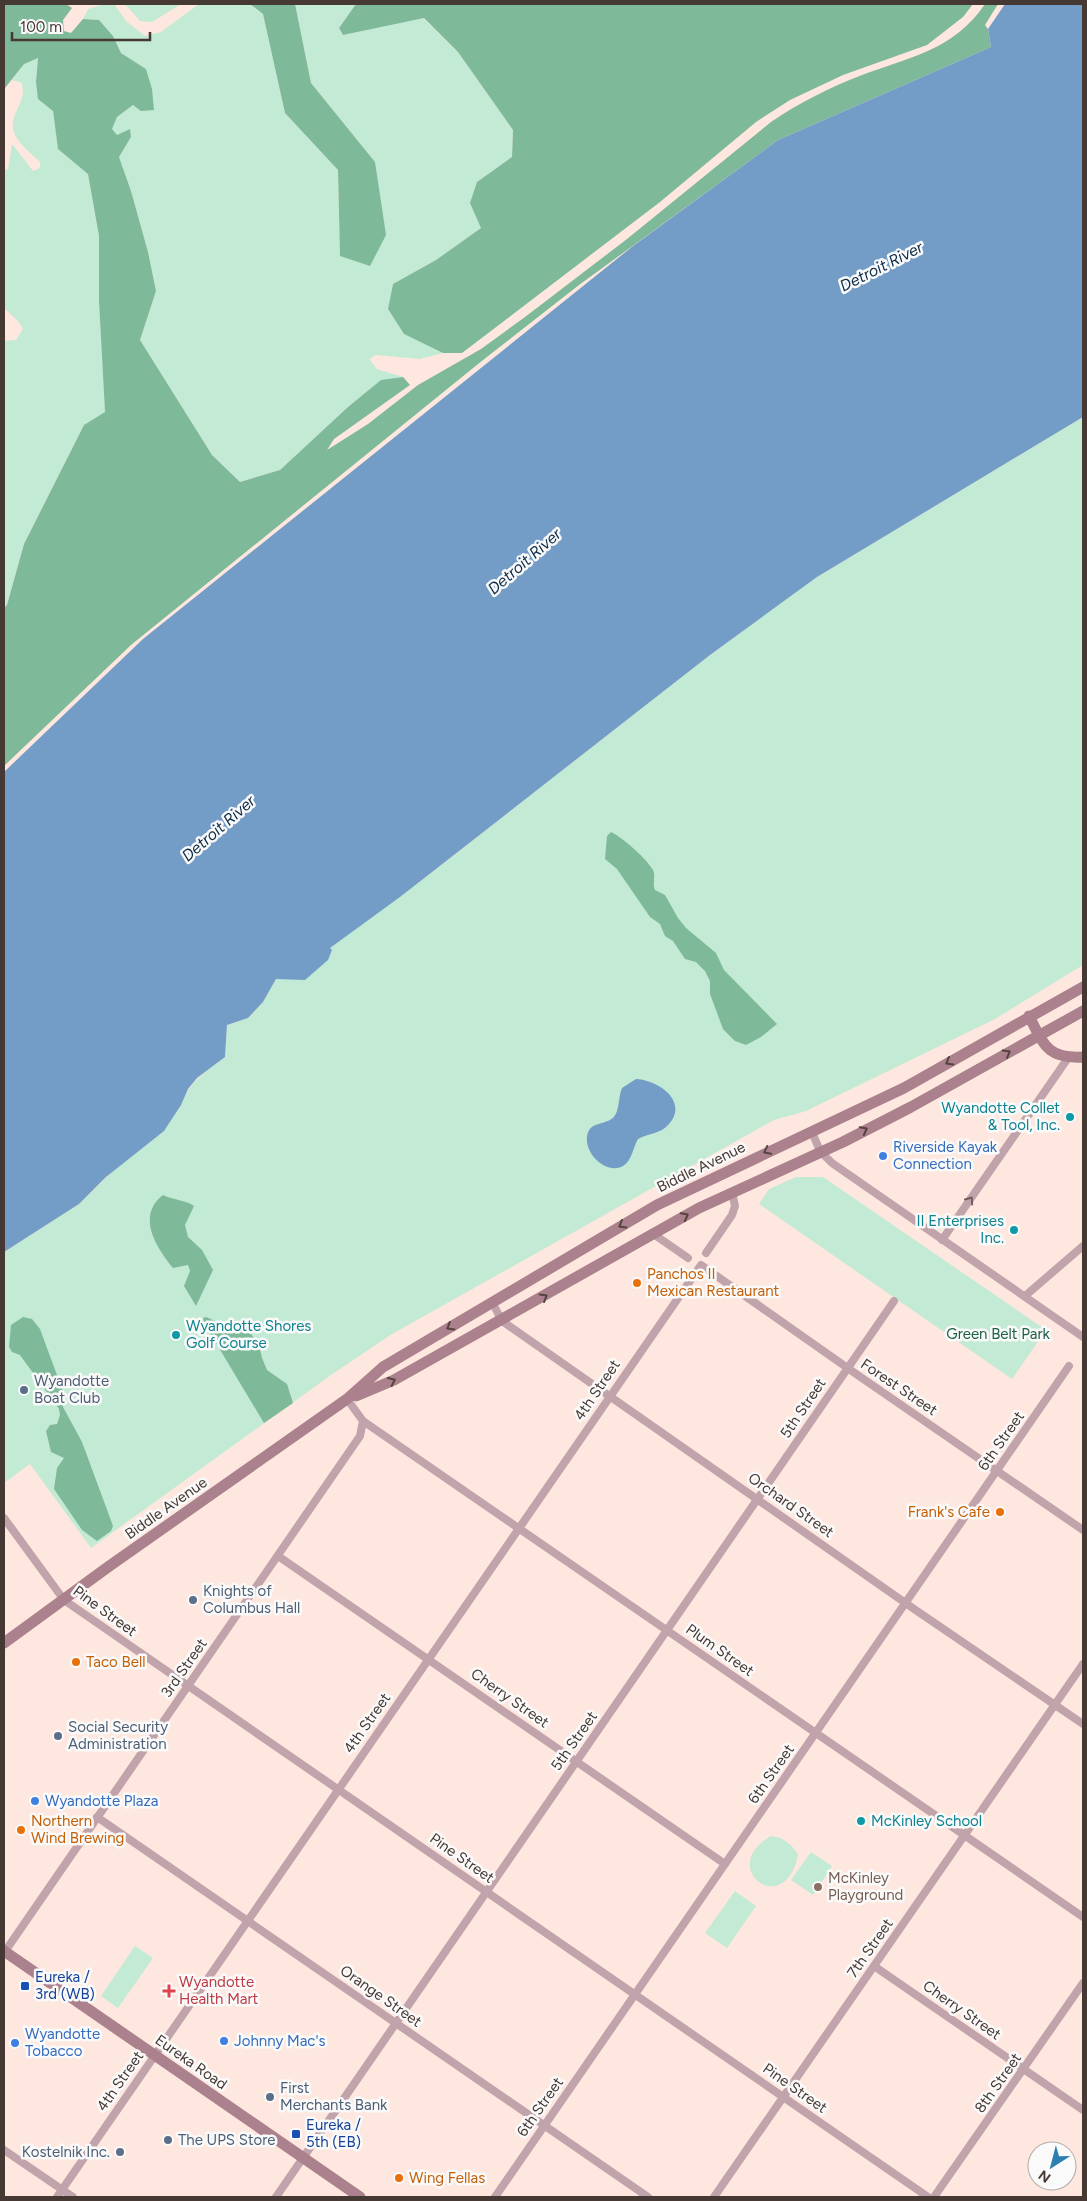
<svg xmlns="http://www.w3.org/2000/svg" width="1087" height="2201" font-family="Figtree,sans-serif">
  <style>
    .green { fill: #c3ead4 }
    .forest { fill: #7eb99a }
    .water { fill: #739dc6 }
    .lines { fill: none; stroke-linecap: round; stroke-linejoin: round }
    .street { stroke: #c1a4ab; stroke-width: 8 }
    .secondary { stroke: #aa818c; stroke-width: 11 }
    .oneway { stroke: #554340 }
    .oneway2 { stroke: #715e5c }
    .culture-dot { fill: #0f9aa8; stroke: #fafafa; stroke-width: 2 }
    .shop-dot { fill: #3f7fe0; stroke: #fafafa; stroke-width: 2 }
    .food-dot { fill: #e8710a; stroke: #fafafa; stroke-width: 2 }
    .service-dot { fill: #5c6f8a; stroke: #fafafa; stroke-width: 2 }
    .education-dot { fill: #8d6e63; stroke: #fafafa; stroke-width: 2 }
    .transit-dot { fill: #1a4fb4; stroke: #fafafa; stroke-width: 2 }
    .health-dot { fill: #e0444e; stroke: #fafafa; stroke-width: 2 }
    .labels { text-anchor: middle; stroke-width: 5; stroke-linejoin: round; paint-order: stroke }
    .culture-label { font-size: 15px; fill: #0d838f; stroke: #fafafa; text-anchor: end }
    .shop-label { font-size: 15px; fill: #366cbe; stroke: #fafafa; text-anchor: start }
    .street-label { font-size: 15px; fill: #463832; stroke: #fafafa }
    .food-label { font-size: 15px; fill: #c56008; stroke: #fafafa; text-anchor: start }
    .park-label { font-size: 15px; fill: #1b6143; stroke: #fafafa }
    .service-label { font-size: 15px; fill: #4e5e75; stroke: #fafafa; text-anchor: start }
    .education-label { font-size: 15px; fill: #785e54; stroke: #fafafa; text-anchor: start }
    .transit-label { font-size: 15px; fill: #164399; stroke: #fafafa; text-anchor: start }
    .health-label { font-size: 15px; fill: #be3a42; stroke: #fafafa; text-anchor: start }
    .water-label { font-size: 16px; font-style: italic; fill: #0b2b48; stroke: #fafafa }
  </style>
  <rect width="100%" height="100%" fill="#fee7de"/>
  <path class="green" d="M105,4H114L126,21L145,36L161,32L199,4H250L263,14L285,113L338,170L340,256L375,162L311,83L295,4H356L339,28L343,35L423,18L458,52L513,130L512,157L477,182L481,228L436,260L393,284L388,309L404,334L443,353L420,359L376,355L369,359L377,369L403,377L381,381L348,407L280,470L240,482L212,455L140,340L156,291L148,252L131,191L119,157L131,137L130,129L117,136L111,129L117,117L133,105L146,69L121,53L113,36L99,20L83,19L88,9Z
    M125,4H181L152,22L140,21Z
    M38,58L36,82L53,111L58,149L88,173L99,236V301L105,412L84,425L24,544L7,605L4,608V341L16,340L23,329L18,321L4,308V171L8,169L12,144L33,171L40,168V162C24,146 4,135 17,110C22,99 24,95 22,83L12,80L24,63Z
    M1083,417V965L995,1019L806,1111L774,1120L392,1334L331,1375L91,1548L30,1464L4,1483V1252L79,1204L181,1105C191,1079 204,1074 225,1057L227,1025L248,1018L263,1002L276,979L329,948L400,897L710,655L817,577Z
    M796,1177H823L1046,1330L1012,1379L759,1204L769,1189Z
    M771,1836C783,1837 791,1844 798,1854C786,1921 715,1868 771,1836Z
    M811,1852L832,1866L813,1895L791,1880Z
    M735,1891L756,1906L727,1948L705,1933Z
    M135,1946L153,1958L118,2008L101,1996Z"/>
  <path class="forest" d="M4,4H66L72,8L63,20L64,31L71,33L83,19L99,20L113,36L121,53L146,69L152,89L154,110L141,111L133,105L117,117L112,129L117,135L130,129L131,137L119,157L131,191L148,252L156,291L140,340L212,455L240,482L280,470L348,407L381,380L403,377L410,385L334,439L327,450L368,424L418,385L481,349L525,317L627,239L771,122C799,103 830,87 862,75C910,57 954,50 985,4H998L985,25L988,29L991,47L778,140L579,285L483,360L131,645L4,766V608L7,605L24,544L84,425L105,412L99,301V236L88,174L58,149L53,111L38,99L36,82L38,58L24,64L5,88L4,86Z
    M250,4H295L311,83L375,162L386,235L370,266L340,256L338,170L285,113L263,14Z
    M356,4H973L963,17L927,45L843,75L790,100L756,122L660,202L462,353H443L404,334L388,309L393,284L436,260L481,228L470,203L477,182L512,157L513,130L458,52L424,18L343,35L339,28Z
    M611,832C623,838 646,858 653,870C656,876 652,884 655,890L665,895L678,918L686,928L716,953L724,970L777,1024L761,1037L746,1045L735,1041L723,1029L710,994V981L705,971L696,962L685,959L673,941L665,936L660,924L650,917L617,869L605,859L607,836Z
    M163,1195C173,1200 186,1200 194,1206L185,1225L188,1237L202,1250L213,1270L196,1306L184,1286L190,1271L188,1265L173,1268C156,1247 136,1216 163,1195Z
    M23,1317L32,1319L40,1329L64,1394L63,1407L82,1442L113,1526L111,1531L97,1541L82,1530L54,1489L57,1468L64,1458L51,1452L46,1431L50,1425L57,1424L60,1415L59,1409L20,1355L12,1352L9,1347L11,1325Z
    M206,1317L238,1331L251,1334L259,1345L262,1358L267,1370L287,1384L293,1403L264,1423L204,1323L203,1318Z"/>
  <path class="water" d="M1005,4H1083V417L817,577L710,655L400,897L330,948L332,950L328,960L305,980L276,979L263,1002L248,1018L227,1025L225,1057L197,1078L188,1089L181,1105L164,1131L106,1177L79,1204L4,1252V772L143,639L633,246L778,140L991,47L988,29Z
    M636,1079C658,1080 689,1101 669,1124C661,1134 649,1133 638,1139C633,1147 632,1161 623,1166C607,1175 585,1155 587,1137C589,1121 603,1126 613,1118C620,1111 618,1097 622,1088Z"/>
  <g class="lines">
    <path class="street" d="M812,1132L820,1151L832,1163L1083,1337
      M652,1233L688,1258
      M942,1240L1068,1058
      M706,1253L732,1215L735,1206L732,1192
      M1025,1296L1083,1246
      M492,1302L502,1321L917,1611L1083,1724
      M347,1399L363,1421L1083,1917
      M4,1518L64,1600L928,2197
      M278,1556L725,1864
      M97,1817L648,2197
      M4,1953L360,1436L363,1421
      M874,1966L1083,2110
      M4,2150L73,2197
      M57,2197L701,1265L859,1376L1083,1530
      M276,2197L894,1301
      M495,2197L1069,1366
      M714,2197L1083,1664
      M934,2197L1083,1983"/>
    <path class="secondary" d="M1029,1016C1044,1045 1047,1059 1083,1057
      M356,1396L394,1380L699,1208L843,1142L911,1107L1083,1011
      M4,1643L108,1567L347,1399L383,1367L657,1205L904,1088L1083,987
      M4,1951L360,2197"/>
  </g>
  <defs><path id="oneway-chevron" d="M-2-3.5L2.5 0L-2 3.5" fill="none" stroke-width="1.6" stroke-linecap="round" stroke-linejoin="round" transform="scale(1.25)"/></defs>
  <g class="oneway">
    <use href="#oneway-chevron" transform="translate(1007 1053) rotate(-30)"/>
    <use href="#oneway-chevron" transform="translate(949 1062) rotate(150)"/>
    <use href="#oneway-chevron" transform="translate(864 1130) rotate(-28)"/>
    <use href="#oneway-chevron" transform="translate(767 1151) rotate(154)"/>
    <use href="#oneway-chevron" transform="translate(685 1216) rotate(-28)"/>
    <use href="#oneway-chevron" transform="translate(622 1225) rotate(150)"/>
    <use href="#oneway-chevron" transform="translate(544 1297) rotate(-30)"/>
    <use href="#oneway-chevron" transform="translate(450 1327) rotate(149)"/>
    <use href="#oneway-chevron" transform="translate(392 1381) rotate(-25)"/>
  </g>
  <use class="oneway2" href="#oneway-chevron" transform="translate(970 1200) rotate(-55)"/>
  <g class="culture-dot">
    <circle cx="1070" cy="1117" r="5"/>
    <circle cx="1014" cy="1230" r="5"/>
    <circle cx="176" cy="1335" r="5"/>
    <circle cx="861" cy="1821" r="5"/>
  </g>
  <g class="shop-dot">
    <circle cx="883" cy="1156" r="5"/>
    <circle cx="35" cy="1801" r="5"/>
    <circle cx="224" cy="2041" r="5"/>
    <circle cx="15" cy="2043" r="5"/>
  </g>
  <g class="food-dot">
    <circle cx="637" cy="1283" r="5"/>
    <circle cx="1000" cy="1512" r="5"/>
    <circle cx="76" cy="1662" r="5"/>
    <circle cx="21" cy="1830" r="5"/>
    <circle cx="399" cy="2178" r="5"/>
  </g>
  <g class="service-dot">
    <circle cx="24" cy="1390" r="5"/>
    <circle cx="193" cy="1600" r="5"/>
    <circle cx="58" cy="1736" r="5"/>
    <circle cx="270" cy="2097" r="5"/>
    <circle cx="168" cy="2140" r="5"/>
    <circle cx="120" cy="2152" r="5"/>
  </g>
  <circle class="education-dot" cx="818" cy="1887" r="5"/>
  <g class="transit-dot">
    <rect x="20" y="1981" width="10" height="10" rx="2.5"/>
    <rect x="291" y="2129" width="10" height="10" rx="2.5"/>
  </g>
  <path class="health-dot" d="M166.5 1983.5h5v5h5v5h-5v5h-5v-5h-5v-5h5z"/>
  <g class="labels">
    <g class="culture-label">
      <text x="1060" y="1113">Wyandotte Collet<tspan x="1060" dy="17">&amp; Tool, Inc.</tspan></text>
      <text x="1004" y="1226">II Enterprises<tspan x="1004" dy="17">Inc.</tspan></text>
      <text x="186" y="1331" text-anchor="start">Wyandotte Shores<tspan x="186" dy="17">Golf Course</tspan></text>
      <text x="871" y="1826" text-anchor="start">McKinley School</text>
    </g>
    <g class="shop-label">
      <text x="893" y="1152">Riverside Kayak<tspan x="893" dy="17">Connection</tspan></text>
      <text x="45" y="1806">Wyandotte Plaza</text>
      <text x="25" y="2039">Wyandotte<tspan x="25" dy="17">Tobacco</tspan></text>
      <text x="234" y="2046">Johnny Mac's</text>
    </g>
    <g class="street-label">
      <text transform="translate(701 1167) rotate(-26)" y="5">Biddle Avenue</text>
      <text transform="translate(899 1387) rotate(34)" y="5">Forest Street</text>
      <text transform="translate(597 1390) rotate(-56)" y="5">4th Street</text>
      <text transform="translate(803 1408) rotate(-56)" y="5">5th Street</text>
      <text transform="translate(1001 1441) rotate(-55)" y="5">6th Street</text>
      <text transform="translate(791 1505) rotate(35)" y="5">Orchard Street</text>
      <text transform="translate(166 1508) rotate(-35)" y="5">Biddle Avenue</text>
      <text transform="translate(105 1611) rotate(36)" y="5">Pine Street</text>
      <text transform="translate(720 1650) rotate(35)" y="5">Plum Street</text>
      <text transform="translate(184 1668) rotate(-55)" y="5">3rd Street</text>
      <text transform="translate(510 1698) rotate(35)" y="5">Cherry Street</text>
      <text transform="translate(367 1723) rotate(-55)" y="5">4th Street</text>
      <text transform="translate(574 1741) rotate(-55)" y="5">5th Street</text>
      <text transform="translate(771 1774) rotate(-55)" y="5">6th Street</text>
      <text transform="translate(462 1858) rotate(35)" y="5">Pine Street</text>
      <text transform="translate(870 1948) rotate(-55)" y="5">7th Street</text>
      <text transform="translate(381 1996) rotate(35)" y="5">Orange Street</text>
      <text transform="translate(962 2010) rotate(35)" y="5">Cherry Street</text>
      <text transform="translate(191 2062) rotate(35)" y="5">Eureka Road</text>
      <text transform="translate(120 2081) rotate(-55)" y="5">4th Street</text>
      <text transform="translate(998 2083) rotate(-55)" y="5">8th Street</text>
      <text transform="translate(795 2088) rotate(35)" y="5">Pine Street</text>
      <text transform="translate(540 2107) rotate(-55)" y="5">6th Street</text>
    </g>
    <g class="food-label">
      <text x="647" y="1279">Panchos II<tspan x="647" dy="17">Mexican Restaurant</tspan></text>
      <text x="990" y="1517" text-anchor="end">Frank's Cafe</text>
      <text x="86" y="1667">Taco Bell</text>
      <text x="31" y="1826">Northern<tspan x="31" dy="17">Wind Brewing</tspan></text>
      <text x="409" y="2183">Wing Fellas</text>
    </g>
    <g class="park-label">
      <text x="998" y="1339">Green Belt Park</text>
    </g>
    <g class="service-label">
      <text x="34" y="1386">Wyandotte<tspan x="34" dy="17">Boat Club</tspan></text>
      <text x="203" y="1596">Knights of<tspan x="203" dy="17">Columbus Hall</tspan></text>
      <text x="68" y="1732">Social Security<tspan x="68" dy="17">Administration</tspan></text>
      <text x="280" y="2093">First<tspan x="280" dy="17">Merchants Bank</tspan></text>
      <text x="178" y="2145">The UPS Store</text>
      <text x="110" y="2157" text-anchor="end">Kostelnik Inc.</text>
    </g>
    <g class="education-label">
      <text x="828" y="1883">McKinley<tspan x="828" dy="17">Playground</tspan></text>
    </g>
    <g class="transit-label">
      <text x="35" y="1982">Eureka /<tspan x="35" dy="17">3rd (WB)</tspan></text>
      <text x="306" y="2130">Eureka /<tspan x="306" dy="17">5th (EB)</tspan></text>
    </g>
    <g class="health-label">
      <text x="179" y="1987">Wyandotte<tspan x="179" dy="17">Health Mart</tspan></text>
    </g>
    <g class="water-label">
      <text transform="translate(881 266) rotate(-27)" y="6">Detroit River</text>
      <text transform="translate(524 561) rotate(-41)" y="6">Detroit River</text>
      <text transform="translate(218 828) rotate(-41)" y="6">Detroit River</text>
    </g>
  </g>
  <rect width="1087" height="2201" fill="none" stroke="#463832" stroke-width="10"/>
  <g transform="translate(1052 2166) rotate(216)"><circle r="24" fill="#fafafa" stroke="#b2acaa"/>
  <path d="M0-4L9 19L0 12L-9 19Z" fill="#2d7faf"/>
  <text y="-8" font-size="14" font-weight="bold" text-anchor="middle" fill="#463832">N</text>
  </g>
  <path d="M12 32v8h138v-8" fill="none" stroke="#463832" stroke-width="2.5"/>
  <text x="20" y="32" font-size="15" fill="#463832" stroke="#fafafa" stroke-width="4" paint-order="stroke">100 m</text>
</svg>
